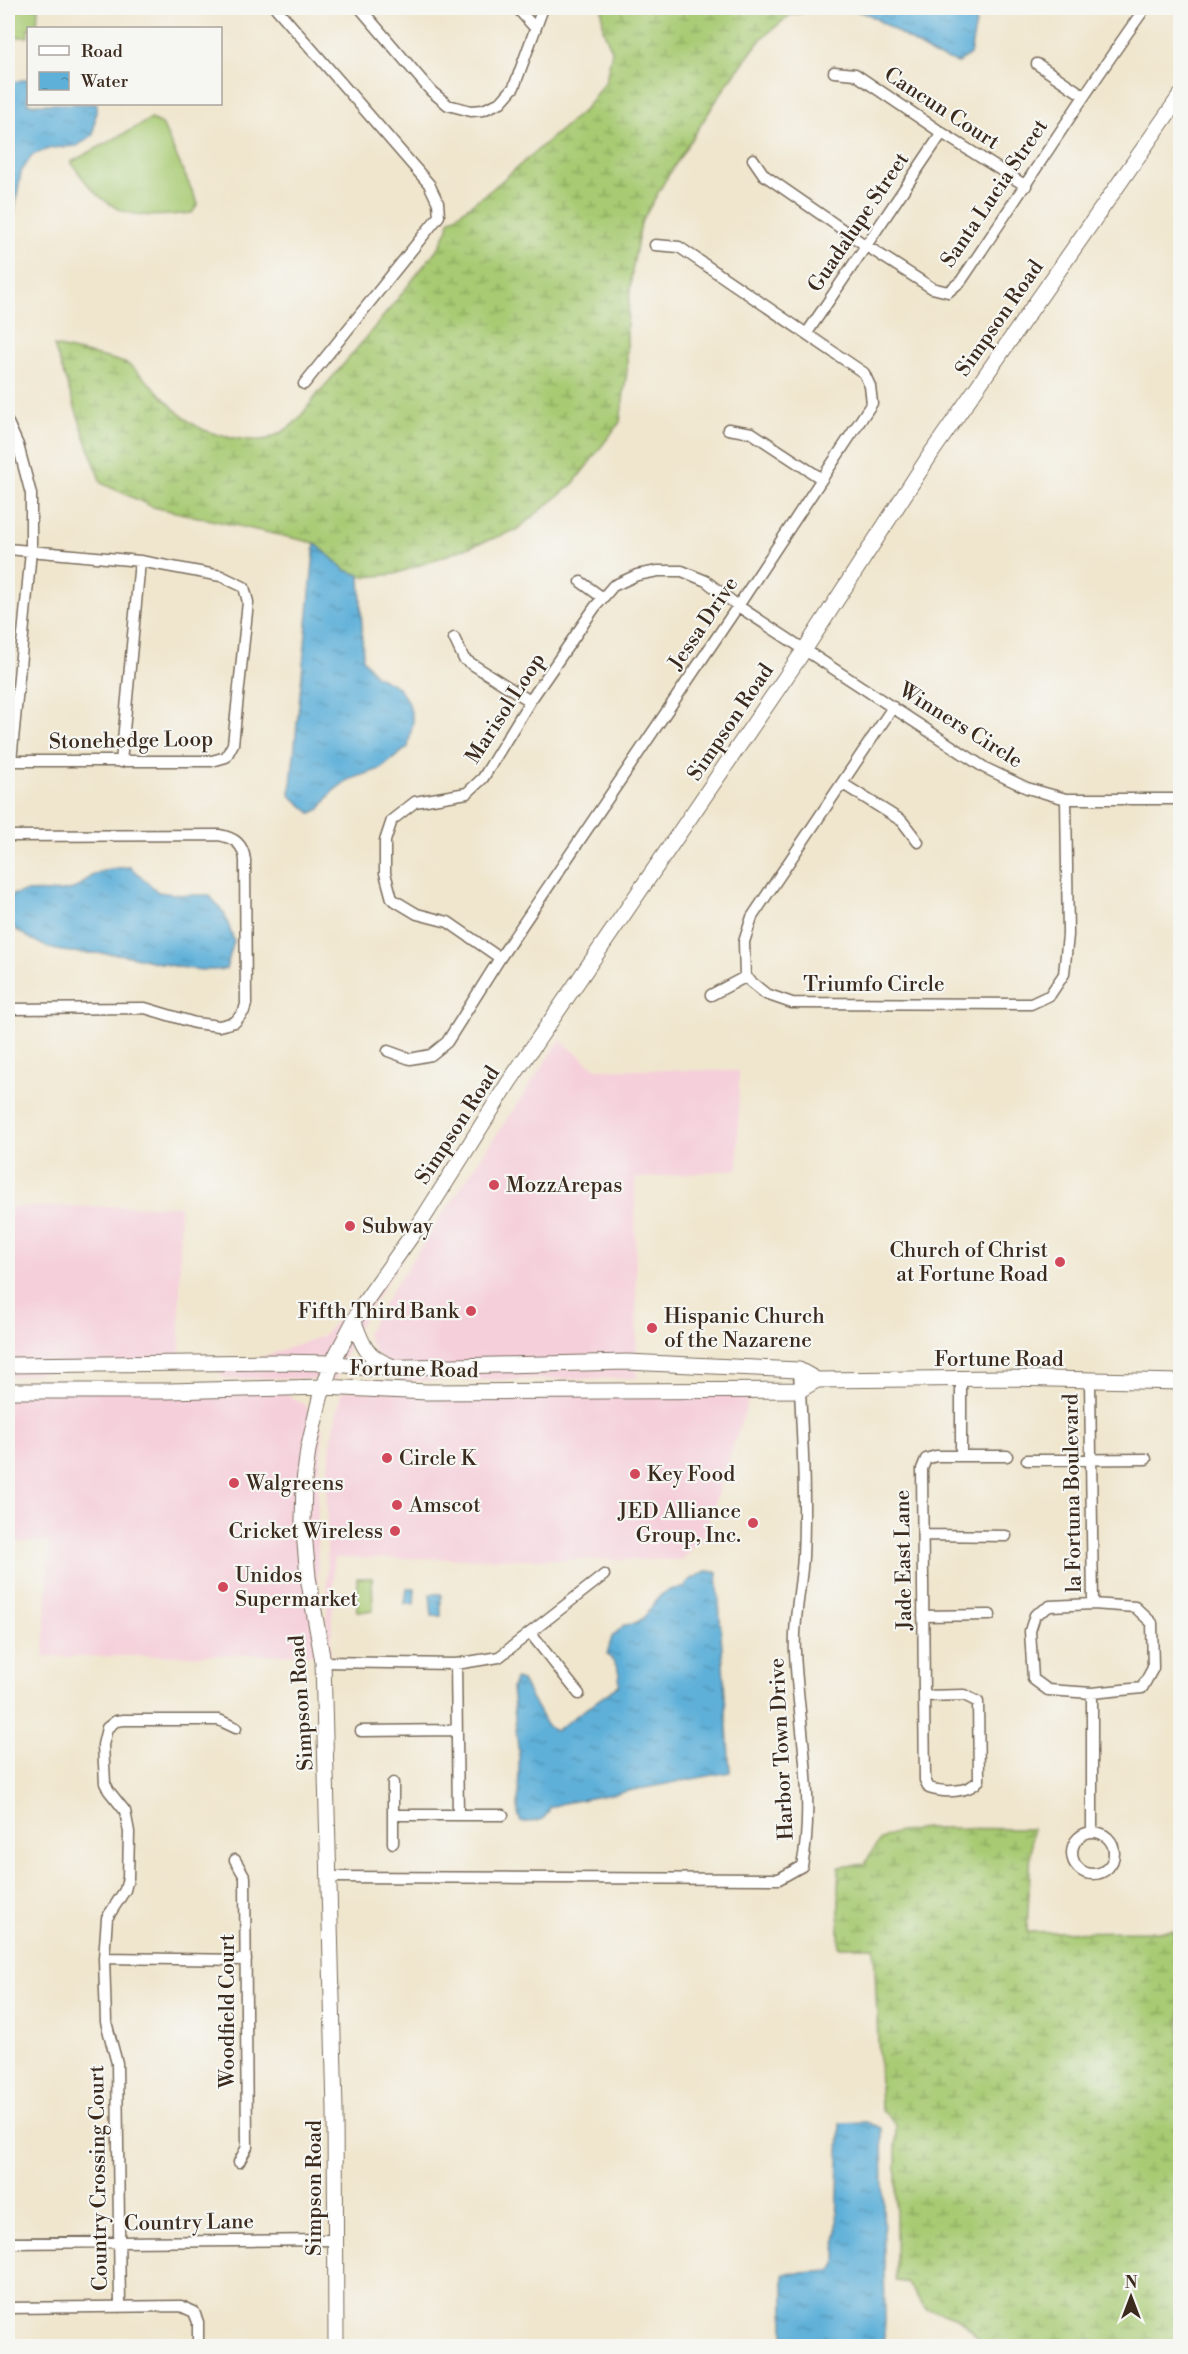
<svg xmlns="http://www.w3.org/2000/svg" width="1188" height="2354" font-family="'Libre Bodoni',serif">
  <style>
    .built { fill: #f5cfda }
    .wetland { fill: url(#wetland-marsh); stroke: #717a48; stroke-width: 1.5 }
    .pitch { fill: #a7ca72; stroke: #717a48; stroke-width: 1.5 }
    .water { fill: url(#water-ripples); stroke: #4c6d7c; stroke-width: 1.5 }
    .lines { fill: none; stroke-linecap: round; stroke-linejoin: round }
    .street-casing { stroke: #7a6c5c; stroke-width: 13 }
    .secondary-casing { stroke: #7a6c5c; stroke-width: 17 }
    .street { stroke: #fff; stroke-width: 10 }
    .secondary { stroke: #fff; stroke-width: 15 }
    .poi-dot { fill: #d1495b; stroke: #f6f6f2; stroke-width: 2 }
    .labels { text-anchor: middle; stroke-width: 4.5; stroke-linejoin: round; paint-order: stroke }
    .street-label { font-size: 21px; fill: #3b2a1e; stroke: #f6f6f2 }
    .poi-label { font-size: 21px; fill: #3b2a1e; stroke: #f6f6f2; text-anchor: start }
  </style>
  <defs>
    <pattern id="wetland-marsh" width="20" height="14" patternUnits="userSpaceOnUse" patternTransform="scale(1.5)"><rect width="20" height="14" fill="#a7ca72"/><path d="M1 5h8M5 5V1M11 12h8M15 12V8" fill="none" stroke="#89a45d"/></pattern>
    <pattern id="water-ripples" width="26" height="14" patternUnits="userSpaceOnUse" patternTransform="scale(1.5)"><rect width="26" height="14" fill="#5eb0d9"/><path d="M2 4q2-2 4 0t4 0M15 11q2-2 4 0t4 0" fill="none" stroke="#4f8faf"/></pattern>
  </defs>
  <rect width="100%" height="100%" fill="#f6f6f2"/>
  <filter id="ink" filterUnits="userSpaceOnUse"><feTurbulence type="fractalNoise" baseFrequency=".0167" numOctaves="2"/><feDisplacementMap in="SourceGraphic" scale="12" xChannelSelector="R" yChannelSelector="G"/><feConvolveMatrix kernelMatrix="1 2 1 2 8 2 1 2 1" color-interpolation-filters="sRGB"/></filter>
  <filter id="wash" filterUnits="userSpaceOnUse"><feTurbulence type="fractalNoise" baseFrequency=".008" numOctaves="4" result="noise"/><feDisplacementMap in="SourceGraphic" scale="24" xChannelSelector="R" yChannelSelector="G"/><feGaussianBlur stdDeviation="1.35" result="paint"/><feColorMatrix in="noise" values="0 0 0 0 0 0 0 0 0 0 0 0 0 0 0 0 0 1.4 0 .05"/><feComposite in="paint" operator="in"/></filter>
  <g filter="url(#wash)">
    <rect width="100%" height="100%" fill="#f0e6ce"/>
    <path class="built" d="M560,1040L596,1069L739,1071L738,1169L635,1179L637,1378L400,1381L382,1369L366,1334L394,1287Z
      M180,1206V1365L81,1366L8,1378V1207Z
      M406,1252L356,1331L335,1380L279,1378L227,1379L217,1373L322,1336Z
      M8,1389L280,1390L303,1404L318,1419L323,1431L318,1488L317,1654L44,1657L49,1542H8Z
      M752,1390L704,1535L682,1560L334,1558L331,1654H327V1483L332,1434L342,1391Z"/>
    <path class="wetland" d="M602,8H856L854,10L825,8L790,15L761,39L725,87L666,179L641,223L632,271L627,324V371L620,422L573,484L516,530L395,574L365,577L345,570L315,543L153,507L101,483L54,346C69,350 120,359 129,365C156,384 172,415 204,430C218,436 256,444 270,438C302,424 301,412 322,389C363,343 402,294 440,245L448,228L449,221L491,190L555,135L584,110L606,81L612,51L603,29Z
      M925,1828L1032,1829L1027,1932L1174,1931L1175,1945H1180V2346H983C968,2321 955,2314 926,2309L908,2284L896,2280V2125L881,2109L874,1947H839V1867L865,1864C883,1828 890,1835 925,1828Z"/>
    <path class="pitch" d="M8,8H38L37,28H28V37H8Z
      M151,119L162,124L198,204L192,213C175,214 153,218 135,214C105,209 87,185 71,162Z
      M357,1578H372L373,1611H357Z"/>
    <path class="water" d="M856,8H979L970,54L958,63L934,55L870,15L854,10Z
      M28,79V104H97L93,135L77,146L51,148L32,155L21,172L8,246V83Z
      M315,543L345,570L360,575L363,659L375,675L398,687L409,704L413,721L408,747L380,769L348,780L332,792L320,809L311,813L290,795Z
      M130,867L158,892L183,895H209L224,913L234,941L226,969C189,974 153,959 117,954C95,952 74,955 53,949C39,944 20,934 10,924L9,912L12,895C33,888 52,895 73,889C81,887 86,879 93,875C104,869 118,868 130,867Z
      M706,1571L717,1572L730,1772L564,1803L550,1807C545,1823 536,1822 521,1822L518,1814L519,1758L512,1688L515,1679L522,1681L546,1725L555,1731L619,1685C621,1671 616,1664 607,1654L612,1637L624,1625C658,1624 645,1588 684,1588L690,1580Z
      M407,1588H415L414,1604H405Z
      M430,1594H441V1616H432Z
      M866,2122L882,2128L885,2321L883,2346H784V2274L832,2271L836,2264L840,2123Z"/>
  </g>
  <g filter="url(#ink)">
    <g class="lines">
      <defs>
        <path id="street" d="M276,8L429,184L438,203L439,216L304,384
          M360,8L431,91L448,105L471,111L483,110L501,102L514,87L543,8
          M517,8L535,28
          M1037,64L1083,95
          M834,72L855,74L942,133L1026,186
          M753,159L764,175L865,245L932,288L948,292L961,281C1023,190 1081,97 1145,8
          M807,333L942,133
          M8,423L18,445L31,494V551L11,761
          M728,429L752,433L822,479
          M8,549L140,561L221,576L244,587L248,602L233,744L226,757L212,761H8
          M581,582L603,598
          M454,638L464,659L530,701
          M893,707L752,917L744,942L745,977L766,994L792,1003L1031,1004L1050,995L1064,974L1068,935L1066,799
          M121,762L140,561
          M843,784L902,821L918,842
          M8,836L219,835C235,838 243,844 245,860L246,1004L244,1011L235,1022L219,1026L195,1023L145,1008L8,1009
          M500,958L448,922L417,914L392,899L385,873V841L392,820L415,802L467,793L483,778L530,701L595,607L613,586L637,575L658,571H682L706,581L738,606L985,768L1027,788L1066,799H1180
          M711,995L745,977
          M388,1051L410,1059L431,1055L447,1042L500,958L738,606L872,403L870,386L864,373L679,247L655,245
          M961,1379V1456
          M1090,1381L1093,1604L1135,1607L1152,1623L1153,1668L1142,1688L1092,1693L1048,1690L1033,1679L1030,1631L1035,1615L1050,1606L1093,1604
          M1027,1460L1146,1459
          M923,1535L1006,1536
          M923,1616L990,1615
          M531,1634L579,1694
          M323,1662L456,1664L499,1657L604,1575
          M964,1695L978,1702L979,1780C969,1793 944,1793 929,1788L925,1780L924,1696Z
          M924,1696L922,1469L926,1459L936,1456H1007
          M361,1731L457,1730
          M393,1815H458L456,1664
          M458,1815H503
          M1072 1853a21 21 0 1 1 42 0a21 21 0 1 1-42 0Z
          M1092,1832V1693
          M393,1843V1783
          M235,1860L245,1877L247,2147L239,2162
          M330,1877L779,1879L802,1866C816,1800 798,1720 795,1652C793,1621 801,1588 803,1557C806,1494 802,1432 799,1370
          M104,1958L246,1960
          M8,2243L335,2240
          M120,2307L117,2063L106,2022L104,1958L107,1918L125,1890L128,1878L129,1832L125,1811L109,1791L105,1783L103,1745L107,1728L116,1721L124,1720H219L236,1728
          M8,2308L181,2306L194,2312L198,2322V2346"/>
        <path id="secondary" d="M354,1322C363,1347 366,1356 391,1366
          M8,1365L275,1362L332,1363L368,1368L627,1362L799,1370L817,1380L1006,1378L1180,1382
          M8,1391H169L324,1387L427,1392L800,1390L817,1380
          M336,2346L335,2110L323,1662L308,1577L303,1521L304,1481L308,1450L320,1398L332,1363L362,1306L419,1225L509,1082L805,649L932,452L1180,96"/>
      </defs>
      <use href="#street" class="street-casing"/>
      <use href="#secondary" class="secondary-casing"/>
      <use href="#street" class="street"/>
      <use href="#secondary" class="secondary"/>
    </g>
  </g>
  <g class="poi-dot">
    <circle cx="494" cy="1185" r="6"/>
    <circle cx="350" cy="1226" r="6"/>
    <circle cx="1060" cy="1262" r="6"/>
    <circle cx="471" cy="1311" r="6"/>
    <circle cx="652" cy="1328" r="6"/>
    <circle cx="387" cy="1458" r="6"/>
    <circle cx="635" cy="1474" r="6"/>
    <circle cx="234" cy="1483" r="6"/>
    <circle cx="397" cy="1505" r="6"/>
    <circle cx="753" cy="1523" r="6"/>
    <circle cx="395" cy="1531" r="6"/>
    <circle cx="223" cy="1587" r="6"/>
  </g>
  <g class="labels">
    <g class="street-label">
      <text transform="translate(942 108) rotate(33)" y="7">Cancun Court</text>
      <text transform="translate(994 193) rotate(-56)" y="7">Santa Lucia Street</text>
      <text transform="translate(858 222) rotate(-56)" y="7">Guadalupe Street</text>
      <text transform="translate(999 318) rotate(-55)" y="7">Simpson Road</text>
      <text transform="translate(703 623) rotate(-56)" y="7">Jessa Drive</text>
      <text transform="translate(505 708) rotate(-57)" y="7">Marisol Loop</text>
      <text transform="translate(730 722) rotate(-56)" y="7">Simpson Road</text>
      <text transform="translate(961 725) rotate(32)" y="7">Winners Circle</text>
      <text transform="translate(131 740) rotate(-1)" y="7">Stonehedge Loop</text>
      <text x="874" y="991">Triumfo Circle</text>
      <text transform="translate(457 1125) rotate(-57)" y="7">Simpson Road</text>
      <text x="999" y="1366">Fortune Road</text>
      <text transform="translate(414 1369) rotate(1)" y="7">Fortune Road</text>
      <text transform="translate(1072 1493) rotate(-91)" y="7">la Fortuna Boulevard</text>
      <text transform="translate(903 1560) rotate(-91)" y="7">Jade East Lane</text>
      <text transform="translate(301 1703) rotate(-94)" y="7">Simpson Road</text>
      <text transform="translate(781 1749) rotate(-93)" y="7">Harbor Town Drive</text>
      <text transform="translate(227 2011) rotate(-90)" y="7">Woodfield Court</text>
      <text transform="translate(98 2178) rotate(-91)" y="7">Country Crossing Court</text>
      <text transform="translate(314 2188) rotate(-90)" y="7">Simpson Road</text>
      <text transform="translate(189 2222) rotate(-1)" y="7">Country Lane</text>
    </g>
    <g class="poi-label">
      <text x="506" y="1192">MozzArepas</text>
      <text x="362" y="1233">Subway</text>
      <text x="1048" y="1257" text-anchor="end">Church of Christ<tspan x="1048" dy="24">at Fortune Road</tspan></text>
      <text x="459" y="1318" text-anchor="end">Fifth Third Bank</text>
      <text x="664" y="1323">Hispanic Church<tspan x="664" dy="24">of the Nazarene</tspan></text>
      <text x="399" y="1465">Circle K</text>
      <text x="647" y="1481">Key Food</text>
      <text x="246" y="1490">Walgreens</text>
      <text x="409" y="1512">Amscot</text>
      <text x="741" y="1518" text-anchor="end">JED Alliance<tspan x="741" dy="24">Group, Inc.</tspan></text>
      <text x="383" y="1538" text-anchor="end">Cricket Wireless</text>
      <text x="235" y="1582">Unidos<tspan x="235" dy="24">Supermarket</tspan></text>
    </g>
  </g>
  <rect width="1188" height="2354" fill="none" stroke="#f6f6f2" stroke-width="30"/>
  <rect x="27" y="27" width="195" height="78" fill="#f6f6f2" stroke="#aba49d" stroke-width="1.5"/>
  <rect x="39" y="46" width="30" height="9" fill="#ffffff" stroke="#aba49d" stroke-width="1.5"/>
  <text x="81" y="57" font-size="18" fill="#3b2a1e">Road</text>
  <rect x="39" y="72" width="30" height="18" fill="url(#water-ripples)" stroke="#aba49d" stroke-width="1.5"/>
  <text x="81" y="87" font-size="18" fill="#3b2a1e">Water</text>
  <g transform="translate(1131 2297)" stroke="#f6f6f2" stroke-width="4.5" paint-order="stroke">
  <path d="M0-4.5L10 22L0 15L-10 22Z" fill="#3b2a1e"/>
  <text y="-9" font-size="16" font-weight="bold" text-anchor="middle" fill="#3b2a1e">N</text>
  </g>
</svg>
